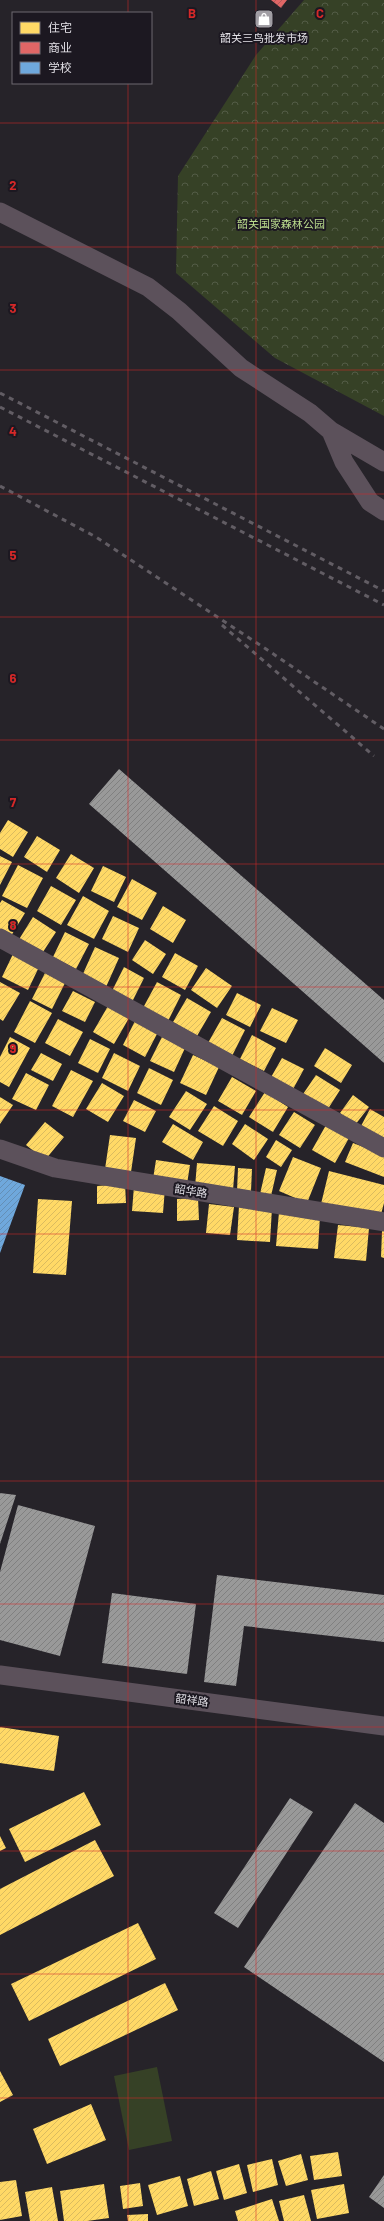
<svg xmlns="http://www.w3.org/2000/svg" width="384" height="2221" font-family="Barlow,'Noto Sans SC',sans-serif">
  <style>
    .grass { fill: #364126 }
    .forest { fill: url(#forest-crowns) }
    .homes { fill: url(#homes-hatch) }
    .shops { fill: url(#shops-hatch) }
    .schools { fill: url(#schools-hatch) }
    .industry { fill: url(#industry-hatch) }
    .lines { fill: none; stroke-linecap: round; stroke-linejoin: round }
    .street { stroke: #5c515b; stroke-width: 19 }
    .rail { stroke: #625d64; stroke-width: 3; stroke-dasharray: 5 5; stroke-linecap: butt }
    .grid { fill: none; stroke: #d62828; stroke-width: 1; stroke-opacity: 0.55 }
    .labels { text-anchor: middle; stroke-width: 4; stroke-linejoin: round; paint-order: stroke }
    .poi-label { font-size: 11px; fill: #e3e1e7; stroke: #1c1821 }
    .park-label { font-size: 11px; fill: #bbdd8d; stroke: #1c1821 }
    .street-label { font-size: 11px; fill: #e3e1e7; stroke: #1c1821 }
    .grid-label { font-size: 13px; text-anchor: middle; font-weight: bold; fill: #d62828; stroke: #1c1821; stroke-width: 4; stroke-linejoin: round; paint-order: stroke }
  </style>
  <defs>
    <pattern id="forest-crowns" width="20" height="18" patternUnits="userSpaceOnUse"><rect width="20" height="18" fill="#364126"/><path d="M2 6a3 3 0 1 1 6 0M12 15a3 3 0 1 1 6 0" fill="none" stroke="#535c46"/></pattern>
    <pattern id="homes-hatch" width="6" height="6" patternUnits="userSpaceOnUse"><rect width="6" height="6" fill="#ffd966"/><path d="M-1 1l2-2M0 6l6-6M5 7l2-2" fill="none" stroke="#dabb5f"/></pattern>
    <pattern id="shops-hatch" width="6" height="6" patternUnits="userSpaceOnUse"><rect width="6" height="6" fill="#e06666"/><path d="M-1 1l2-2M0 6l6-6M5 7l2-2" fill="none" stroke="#b15c5c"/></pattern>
    <pattern id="schools-hatch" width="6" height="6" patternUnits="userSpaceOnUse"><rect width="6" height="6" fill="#6fa8dc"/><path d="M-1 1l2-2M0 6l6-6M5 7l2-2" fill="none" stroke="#648fb6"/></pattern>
    <pattern id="industry-hatch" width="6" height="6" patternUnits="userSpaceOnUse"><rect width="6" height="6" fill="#999"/><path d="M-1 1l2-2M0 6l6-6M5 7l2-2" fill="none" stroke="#808080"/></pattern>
  </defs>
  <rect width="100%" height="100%" fill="#262329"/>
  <path class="grass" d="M157,2067L172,2141L129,2150L114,2076Z"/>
  <path class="forest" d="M304,0H384V416L275,358L176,273L178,176L256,55Z"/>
  <path class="homes" d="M8,820L28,832L13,857L0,849V833Z
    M37,836L60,850L47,872L24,857Z
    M71,854L94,868L79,893L56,878Z
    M0,856L12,862L0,885Z
    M18,865L43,878L27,908L2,896Z
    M103,866L126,877L114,902L91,891Z
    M132,879L157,893L142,920L117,907Z
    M51,886L76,900L61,925L37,911Z
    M83,896L109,911L94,939L67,925Z
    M2,900L25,913L11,936L0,930V903Z
    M163,906L186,920L173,943L150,929Z
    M113,916L139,928L128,952L102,939Z
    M33,917L56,932L41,955L18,941Z
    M65,932L89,944L76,969L53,957Z
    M145,940L166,954L153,974L132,960Z
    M95,947L119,958L106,987L82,976Z
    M175,953L198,966L185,990L162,977Z
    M13,954L39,967L28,990L2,977Z
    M124,967L144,978L132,1002L112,991Z
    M206,968L232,986L217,1008L191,990Z
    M45,973L65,983L52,1009L32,999Z
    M0,982L20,993L3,1021L0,1019Z
    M157,982L181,995L168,1021L143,1008Z
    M73,991L95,1002L85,1022L62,1011Z
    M237,993L261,1005L250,1027L226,1015Z
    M187,998L211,1012L197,1036L173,1022Z
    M30,1001L52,1013L35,1043L14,1032Z
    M108,1006L129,1018L114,1044L93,1032Z
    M272,1008L298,1020L286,1043L260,1031Z
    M222,1018L245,1030L232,1056L208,1043Z
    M58,1019L83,1032L70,1056L45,1043Z
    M135,1021L158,1032L145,1057L123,1045Z
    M252,1035L276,1048L264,1071L240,1059Z
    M10,1037L30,1048L9,1087L0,1082V1057Z
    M162,1037L185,1048L174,1072L150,1061Z
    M90,1039L110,1049L98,1073L78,1063Z
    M325,1048L352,1065L341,1083L314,1066Z
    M41,1053L62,1064L53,1081L31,1070Z
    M114,1053L140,1066L128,1091L102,1078Z
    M193,1055L219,1067L206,1095L180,1083Z
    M282,1058L304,1069L292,1091L270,1079Z
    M149,1068L173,1080L161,1105L137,1093Z
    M71,1070L93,1081L73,1117L52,1106Z
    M26,1073L49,1085L36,1110L12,1099Z
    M316,1075L340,1090L326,1112L301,1097Z
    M232,1077L256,1091L242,1115L218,1101Z
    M102,1083L124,1096L108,1122L86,1109Z
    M186,1091L207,1104L190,1130L169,1117Z
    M265,1092L288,1107L273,1132L249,1117Z
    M353,1095L369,1107L355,1125L340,1113Z
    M0,1097L13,1105L0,1124Z
    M134,1100L156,1111L145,1132L123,1121Z
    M214,1106L238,1121L223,1146L198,1131Z
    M370,1109L384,1117V1139L361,1126Z
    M294,1112L315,1125L300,1148L279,1135Z
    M45,1122L64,1137L45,1160L26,1145Z
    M173,1124L203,1142L193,1160L162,1142Z
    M245,1124L268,1139L254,1160L232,1144Z
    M326,1125L349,1138L335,1163L312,1150Z
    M110,1135L136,1138L131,1172L105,1169Z
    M276,1140L292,1150L281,1167L266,1157Z
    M353,1143L384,1155V1177L345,1162Z
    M293,1157L321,1168L307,1203L279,1191Z
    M156,1160L190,1165L187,1184L153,1179Z
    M197,1163L235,1166L233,1190L195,1187Z
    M238,1168L252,1169L251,1191H237Z
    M266,1168L277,1170L271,1196L260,1194Z
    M329,1171L384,1185V1203L380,1218L321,1204Z
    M125,1184L126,1203L97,1204V1186Z
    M134,1186L165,1188L163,1213L132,1211Z
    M198,1198L199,1220L177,1221V1199Z
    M38,1199L72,1201L66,1275L33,1273Z
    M209,1204L234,1207L230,1235L206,1233Z
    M239,1206L272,1208L270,1242L237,1240Z
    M279,1212L320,1216L318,1249L276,1246Z
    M338,1225L369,1228L366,1261L334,1258Z
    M382,1231H384V1258L381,1257Z
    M0,1727L59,1736L54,1771L0,1763Z
    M84,1792L101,1825L25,1862L9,1829Z
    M0,1836L6,1848L0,1851Z
    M95,1840L114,1876L0,1935V1889Z
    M138,1923L156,1959L29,2021L11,1984Z
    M165,1983L178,2010L60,2066L48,2039Z
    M0,2071L13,2095L0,2102Z
    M91,2104L106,2140L47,2164L33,2129Z
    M338,2152L342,2176L314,2180L310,2156Z
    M301,2154L308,2180L286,2186L278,2161Z
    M272,2159L278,2185L253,2192L247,2165Z
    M239,2164L247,2193L224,2200L216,2171Z
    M211,2171L219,2199L194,2206L187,2179Z
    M180,2176L188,2206L157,2215L148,2185Z
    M16,2180L22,2216L0,2220V2182Z
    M140,2183L143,2206L123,2209L120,2186Z
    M104,2184L109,2218L87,2221H64L60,2191Z
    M344,2184L349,2213L317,2219L311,2190Z
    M52,2187L58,2221H30L25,2192Z
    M304,2195L311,2221H284L279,2201Z
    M272,2199L279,2221H238L235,2211Z
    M148,2214V2221H128L127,2215Z"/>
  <path class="shops" d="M271,0H287L281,8Z"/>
  <path class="schools" d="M0,1176L25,1185L0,1253Z"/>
  <path class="industry" d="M119,769L384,1000V1063L89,804Z
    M0,1493L16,1495L0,1544Z
    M18,1505L95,1526L60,1656L0,1640V1572Z
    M217,1575L384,1595V1642L244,1626L236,1686L204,1682Z
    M112,1593L196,1604L187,1674L102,1663Z
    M290,1798L313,1812L238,1928L214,1913Z
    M355,1803L384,1823V2062L244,1967Z
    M384,2175V2208L369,2197Z"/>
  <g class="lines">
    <path class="street" d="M0,212L148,287L179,311L241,368L310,413L331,431L344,462L370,502L384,511
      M331,431L384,462
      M0,938L384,1148
      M0,1149L55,1168L384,1222
      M0,1675L384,1726"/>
    <path class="rail" d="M0,393L384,591
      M0,407L384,605
      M0,486L96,537L266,649L384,729
      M222,625L374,756"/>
  </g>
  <path class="grid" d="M128,0V13M256,0V2221M128,83V2221M0,123H384M0,247H384M0,370H384M0,494H384M0,617H384M0,740H384M0,864H384M0,987H384M0,1110H384M0,1234H384M0,1357H384M0,1481H384M0,1604H384M0,1727H384M0,1851H384M0,1974H384M0,2098H384"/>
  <defs>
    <symbol id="shop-square" viewBox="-11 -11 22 22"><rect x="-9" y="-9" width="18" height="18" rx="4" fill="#a19ea4" stroke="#1c1821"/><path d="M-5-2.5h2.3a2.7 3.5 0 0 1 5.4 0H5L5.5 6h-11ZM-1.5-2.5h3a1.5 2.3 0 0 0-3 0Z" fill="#fff"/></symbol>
  </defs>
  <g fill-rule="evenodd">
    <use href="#shop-square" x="253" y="8" width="22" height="22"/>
  </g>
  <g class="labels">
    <g class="poi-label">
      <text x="264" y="42">韶关三鸟批发市场</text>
    </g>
    <g class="park-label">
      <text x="281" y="228">韶关国家森林公园</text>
    </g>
    <g class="street-label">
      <text transform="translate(191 1191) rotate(9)" y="4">韶华路</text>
      <text transform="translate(192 1700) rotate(8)" y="4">韶祥路</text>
    </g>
  </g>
  <g class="grid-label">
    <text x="192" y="18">B</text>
    <text x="320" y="18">C</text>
    <text x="13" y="190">2</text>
    <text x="13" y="313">3</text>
    <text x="13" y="436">4</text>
    <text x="13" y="560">5</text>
    <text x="13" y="683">6</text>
    <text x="13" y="807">7</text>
    <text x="13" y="930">8</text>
    <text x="13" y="1053">9</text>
  </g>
  <rect x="12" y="12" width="140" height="72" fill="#1c1821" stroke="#6c6870"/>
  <rect x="20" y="22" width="20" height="12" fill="#ffd966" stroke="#6c6870"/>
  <text x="48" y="32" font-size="12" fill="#e3e1e7">住宅</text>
  <rect x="20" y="42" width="20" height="12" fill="#e06666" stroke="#6c6870"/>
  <text x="48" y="52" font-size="12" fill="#e3e1e7">商业</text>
  <rect x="20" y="62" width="20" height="12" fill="#6fa8dc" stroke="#6c6870"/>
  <text x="48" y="72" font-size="12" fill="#e3e1e7">学校</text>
</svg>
